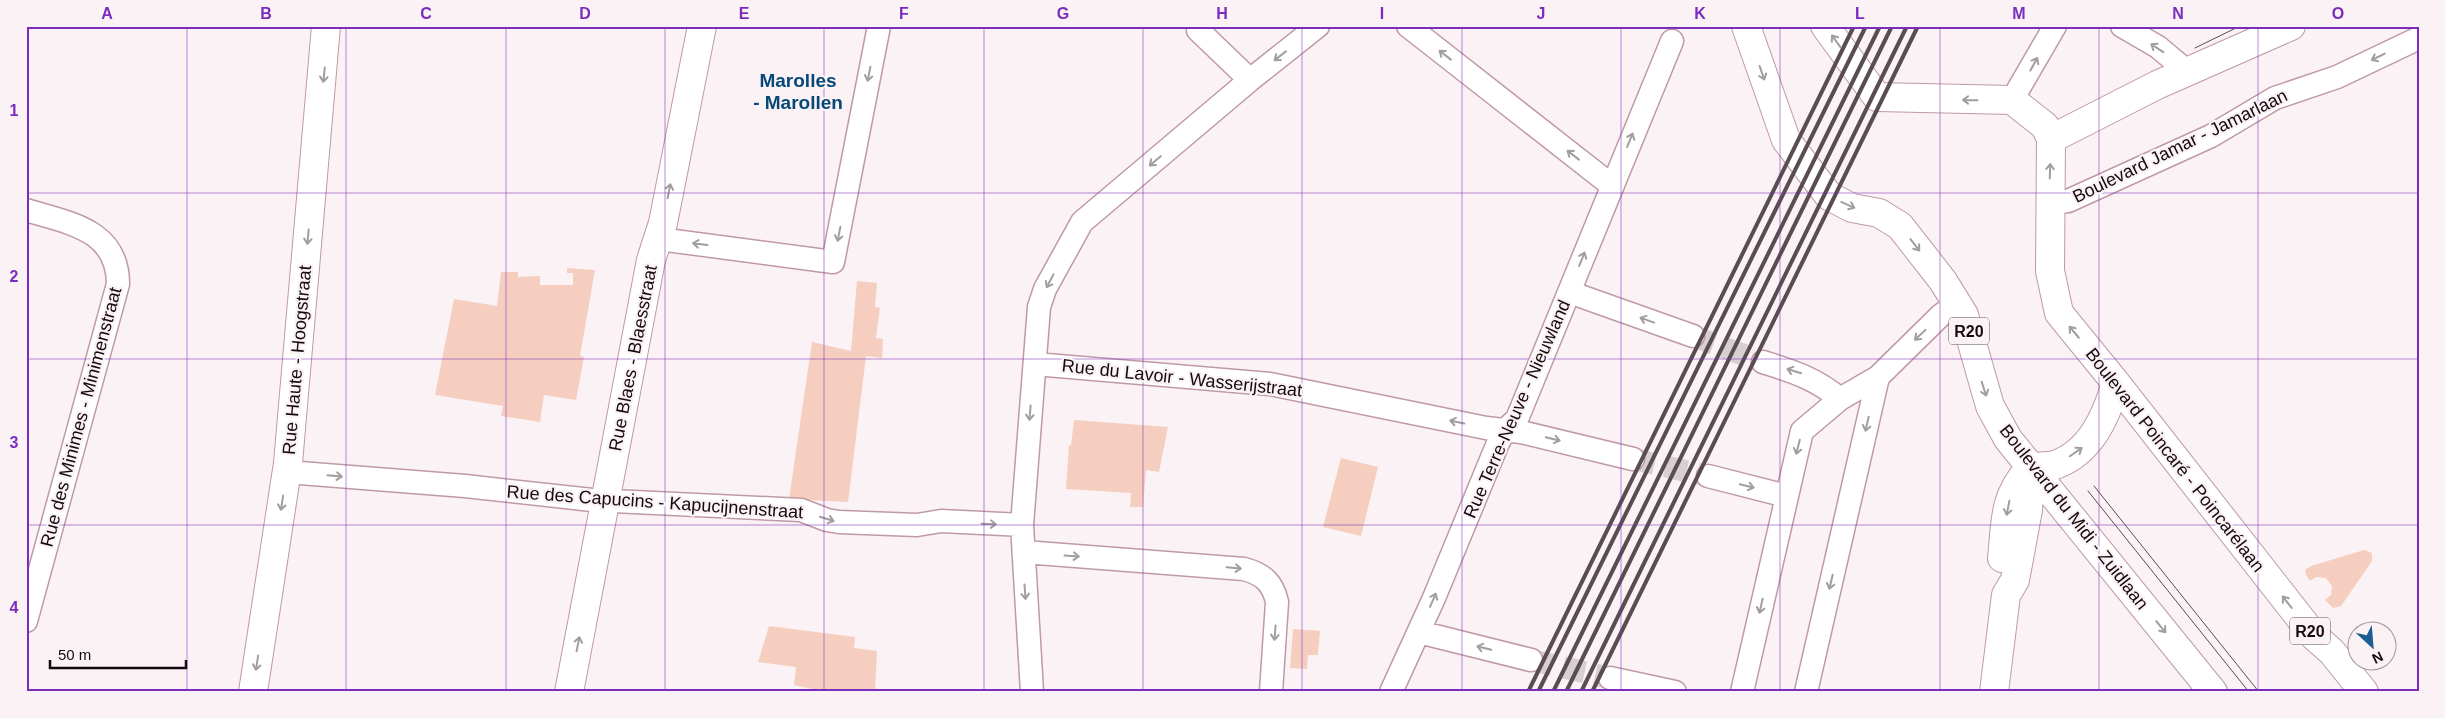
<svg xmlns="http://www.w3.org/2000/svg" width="2445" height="718" font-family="Arial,sans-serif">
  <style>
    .green { fill: #f6cebf }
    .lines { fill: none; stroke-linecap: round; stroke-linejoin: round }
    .street-tunnel { stroke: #d8cfd2; stroke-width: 22; stroke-dasharray: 22 11; stroke-linecap: butt }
    .street-casing { stroke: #c099a6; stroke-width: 25 }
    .secondary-casing { stroke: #c099a6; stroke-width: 30 }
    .primary-casing { stroke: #c099a6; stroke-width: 30 }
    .street { stroke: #fff; stroke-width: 22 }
    .secondary { stroke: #fff; stroke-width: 28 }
    .primary { stroke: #fff; stroke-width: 28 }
    .tram { stroke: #594d51; stroke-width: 1 }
    .rail { stroke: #594d51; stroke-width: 4 }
    .oneway { stroke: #a29d9f }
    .grid { fill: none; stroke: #7b2cbf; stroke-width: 1; stroke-opacity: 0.55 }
    .labels { text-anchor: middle; stroke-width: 4.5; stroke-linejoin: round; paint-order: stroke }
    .shield { fill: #faf2f4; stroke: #5b5053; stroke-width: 1 }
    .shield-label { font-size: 16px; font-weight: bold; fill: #170a0e }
    .street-label { font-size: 18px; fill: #170a0e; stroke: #faf2f4 }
    .neighbourhood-label { font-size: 19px; font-weight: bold; fill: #064877; stroke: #faf2f4 }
    .neatline { fill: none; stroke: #7b2cbf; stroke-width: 2 }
    .grid-label { font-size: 16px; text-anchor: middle; font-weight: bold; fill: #7b2cbf }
  </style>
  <rect width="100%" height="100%" fill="#faf2f4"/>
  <path class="green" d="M567,268L595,270L580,356L584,357L576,400L544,395L540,422L501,416L503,406L435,395L454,299L497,306L501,272H518V277L540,276V285H573V273H567Z
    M857,281L877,283L875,307L880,308L876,338L883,339L882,358L866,356L848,502L789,499L812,342L851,351Z
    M1074,420L1168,427L1159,472L1146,470L1143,507H1130L1131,493L1066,489L1069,445H1071Z
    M1341,458L1378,467L1361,536L1323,527Z
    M2364,550L2372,553V561L2341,606L2333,608L2325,600L2331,595L2332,586L2326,578L2316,577L2310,581L2306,575L2305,570L2311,566Z
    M769,626L855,637L854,648L877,651L875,692H825L794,685L796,667L758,662Z
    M1293,629L1320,631L1318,655H1308L1307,669L1290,668Z"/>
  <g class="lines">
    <path class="street-tunnel" d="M1693,336L1763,362
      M1633,459L1708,476
      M1531,660L1610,678"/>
    <defs>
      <path id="street" d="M1198,26V30L1250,80
        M1408,26L1611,185
        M2122,26L2158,47L2189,73
        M2012,100L2055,26
        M2050,203L2068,201L2211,136L2275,98L2337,77L2419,38
        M26,210C68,223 118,229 118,284L26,621
        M659,239L833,262L879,26
        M1569,292L1693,336
        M1763,362C1794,372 1815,378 1840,399
        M1035,364L1270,384L1486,428L1521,432L1633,459
        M287,472L465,486L592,500L801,510L827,520L839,522L917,525L941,521L1022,525
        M1708,476L1786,496
        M1024,552L1244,569C1263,574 1273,583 1277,602L1271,692
        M1419,632L1531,660
        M1610,678L1675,692
        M1032,692L1022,525L1039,307L1045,289L1082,222L1250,80L1318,26
        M1391,692L1434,598L1498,443L1505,430L1517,419L1672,41
        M1742,692L1802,431L1840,399L1878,377
        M1806,692L1878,377L1941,315L1957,304"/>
      <path id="secondary" d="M2051,139L2157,85L2291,26
        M2002,558C2006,522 2003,498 2028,470
        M253,692L288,463L326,26
        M569,692L651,260L663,223L702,26
        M1994,692L2006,595L2015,580L2028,510L2031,467"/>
      <path id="primary" d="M1746,26L1786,140L1829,196L1852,208L1879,213L1900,226L1943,281L1964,315L1990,406L2008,439L2213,692
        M1825,26L1877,97L2012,100L2045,126L2051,139L2050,271L2059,313L2116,383L2315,637L2332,652L2364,692
        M2031,467C2038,466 2048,467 2055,465C2091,452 2106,417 2116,383"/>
    </defs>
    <use href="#street" class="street-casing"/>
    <use href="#secondary" class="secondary-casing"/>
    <use href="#primary" class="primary-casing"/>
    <use href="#street" class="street"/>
    <use href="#secondary" class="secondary"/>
    <use href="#primary" class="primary"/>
    <path class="tram" d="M2195,48L2240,26
      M2094,486L2259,692
      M2088,491L2249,692"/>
    <path class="rail" d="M1528,692L1854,26
      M1538,692L1866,26
      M1553,692L1880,26
      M1566,692L1892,26
      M1581,692L1907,26
      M1592,692L1918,26"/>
  </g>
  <defs><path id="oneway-shaft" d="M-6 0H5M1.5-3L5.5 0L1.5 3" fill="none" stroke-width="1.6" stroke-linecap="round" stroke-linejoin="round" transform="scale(1.25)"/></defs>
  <g class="oneway">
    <use href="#oneway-shaft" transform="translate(1836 41) rotate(-126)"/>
    <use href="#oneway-shaft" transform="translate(2157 48) rotate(-146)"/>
    <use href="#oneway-shaft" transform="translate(1445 55) rotate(-142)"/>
    <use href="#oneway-shaft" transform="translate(1280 56) rotate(142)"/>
    <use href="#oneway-shaft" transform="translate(2378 57) rotate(154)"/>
    <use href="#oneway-shaft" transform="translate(2034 64) rotate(-61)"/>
    <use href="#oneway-shaft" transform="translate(1762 73) rotate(71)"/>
    <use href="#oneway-shaft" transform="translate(869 74) rotate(101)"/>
    <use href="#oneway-shaft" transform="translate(324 75) rotate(96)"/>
    <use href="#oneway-shaft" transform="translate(1970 100) rotate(-179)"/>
    <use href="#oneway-shaft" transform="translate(1630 140) rotate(-68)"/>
    <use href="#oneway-shaft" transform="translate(1573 155) rotate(-142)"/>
    <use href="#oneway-shaft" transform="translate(1155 161) rotate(140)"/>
    <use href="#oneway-shaft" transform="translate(2050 171) rotate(-88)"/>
    <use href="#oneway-shaft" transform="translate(669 191) rotate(-79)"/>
    <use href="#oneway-shaft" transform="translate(1848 205) rotate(24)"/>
    <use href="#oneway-shaft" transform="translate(839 234) rotate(101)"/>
    <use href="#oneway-shaft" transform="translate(308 237) rotate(95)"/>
    <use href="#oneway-shaft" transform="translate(700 244) rotate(-173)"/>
    <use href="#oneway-shaft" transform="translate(1915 245) rotate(52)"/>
    <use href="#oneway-shaft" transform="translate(1582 259) rotate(-68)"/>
    <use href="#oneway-shaft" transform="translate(1050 281) rotate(118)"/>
    <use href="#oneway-shaft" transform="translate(1647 320) rotate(-160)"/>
    <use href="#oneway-shaft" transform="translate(2074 332) rotate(-130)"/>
    <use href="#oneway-shaft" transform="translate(1920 335) rotate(137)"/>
    <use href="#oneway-shaft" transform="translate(1794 371) rotate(-163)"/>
    <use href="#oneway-shaft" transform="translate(1984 389) rotate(72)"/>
    <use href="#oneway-shaft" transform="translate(1030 413) rotate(95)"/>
    <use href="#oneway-shaft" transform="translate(1457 422) rotate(-168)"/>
    <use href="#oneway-shaft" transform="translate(1867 424) rotate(103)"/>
    <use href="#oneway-shaft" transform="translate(1553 439) rotate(14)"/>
    <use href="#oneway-shaft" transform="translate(1798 447) rotate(104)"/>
    <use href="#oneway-shaft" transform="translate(2076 452) rotate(-35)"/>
    <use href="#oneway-shaft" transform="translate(335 476) rotate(5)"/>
    <use href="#oneway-shaft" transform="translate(1747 486) rotate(14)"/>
    <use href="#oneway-shaft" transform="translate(282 503) rotate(99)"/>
    <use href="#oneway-shaft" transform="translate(2008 508) rotate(101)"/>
    <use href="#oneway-shaft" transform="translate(827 519) rotate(17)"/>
    <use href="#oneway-shaft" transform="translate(989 524) rotate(2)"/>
    <use href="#oneway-shaft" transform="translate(1072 556) rotate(4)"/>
    <use href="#oneway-shaft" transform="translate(1234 568) rotate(5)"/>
    <use href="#oneway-shaft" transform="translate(1831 582) rotate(103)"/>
    <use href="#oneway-shaft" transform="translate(1025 592) rotate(86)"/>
    <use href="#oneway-shaft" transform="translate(1433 600) rotate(-66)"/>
    <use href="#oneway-shaft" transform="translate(2287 602) rotate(-128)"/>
    <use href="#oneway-shaft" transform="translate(1761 606) rotate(103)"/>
    <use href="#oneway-shaft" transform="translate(2161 627) rotate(51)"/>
    <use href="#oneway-shaft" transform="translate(1275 633) rotate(94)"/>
    <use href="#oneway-shaft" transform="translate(578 644) rotate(-79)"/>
    <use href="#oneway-shaft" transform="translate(1484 648) rotate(-166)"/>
    <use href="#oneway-shaft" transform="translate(257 663) rotate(99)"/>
  </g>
  <path class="grid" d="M187,26V692M346,26V692M506,26V692M665,26V692M824,26V692M984,26V692M1143,26V692M1302,26V692M1462,26V692M1621,26V692M1780,26V692M1940,26V692M2099,26V692M2258,26V692M26,193H2419M26,359H2419M26,525H2419"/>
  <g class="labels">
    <g class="shield">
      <rect x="1949" y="317.5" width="40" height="27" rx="4"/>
      <rect x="2290" y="617.5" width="40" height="27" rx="4"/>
    </g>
    <g class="shield-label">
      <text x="1969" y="337">R20</text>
      <text x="2310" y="637">R20</text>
    </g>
    <g class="street-label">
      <text transform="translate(2180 146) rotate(-26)" y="6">Boulevard Jamar - Jamarlaan</text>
      <text transform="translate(633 358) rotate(-79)" y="6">Rue Blaes - Blaesstraat</text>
      <text transform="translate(297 360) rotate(-85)" y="6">Rue Haute - Hoogstraat</text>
      <text transform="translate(1182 378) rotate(6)" y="6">Rue du Lavoir - Wasserijstraat</text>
      <text transform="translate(1517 409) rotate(-66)" y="6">Rue Terre-Neuve - Nieuwland</text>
      <text transform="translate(81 417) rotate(-75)" y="6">Rue des Minimes - Minimenstraat</text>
      <text transform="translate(2175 460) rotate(52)" y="6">Boulevard Poincaré - Poincarélaan</text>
      <text transform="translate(655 502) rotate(4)" y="6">Rue des Capucins - Kapucijnenstraat</text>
      <text transform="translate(2074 517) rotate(52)" y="6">Boulevard du Midi - Zuidlaan</text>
    </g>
    <g class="neighbourhood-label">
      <text x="798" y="87">Marolles<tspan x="798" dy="22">- Marollen</tspan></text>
    </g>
  </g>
  <rect width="2445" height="718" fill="none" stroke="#faf2f4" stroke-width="55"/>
  <g transform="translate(2372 646) rotate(154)"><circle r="24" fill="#faf2f4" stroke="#9f9598"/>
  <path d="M0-4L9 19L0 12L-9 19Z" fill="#1b5e93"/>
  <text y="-8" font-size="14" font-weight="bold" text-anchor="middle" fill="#170a0e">N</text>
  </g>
  <path d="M50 660v8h136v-8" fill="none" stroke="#170a0e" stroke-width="2.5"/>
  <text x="58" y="660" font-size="15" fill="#170a0e" stroke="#faf2f4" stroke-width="4" paint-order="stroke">50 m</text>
  <rect x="28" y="28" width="2390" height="662" class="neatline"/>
  <g class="grid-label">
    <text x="107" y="19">A</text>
    <text x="266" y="19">B</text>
    <text x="426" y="19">C</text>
    <text x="585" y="19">D</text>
    <text x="744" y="19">E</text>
    <text x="904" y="19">F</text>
    <text x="1063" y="19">G</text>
    <text x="1222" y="19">H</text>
    <text x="1382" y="19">I</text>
    <text x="1541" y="19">J</text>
    <text x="1700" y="19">K</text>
    <text x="1860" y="19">L</text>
    <text x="2019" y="19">M</text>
    <text x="2178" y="19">N</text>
    <text x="2338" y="19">O</text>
    <text x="14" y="116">1</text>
    <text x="14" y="282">2</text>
    <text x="14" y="448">3</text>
    <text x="14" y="613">4</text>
  </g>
</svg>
